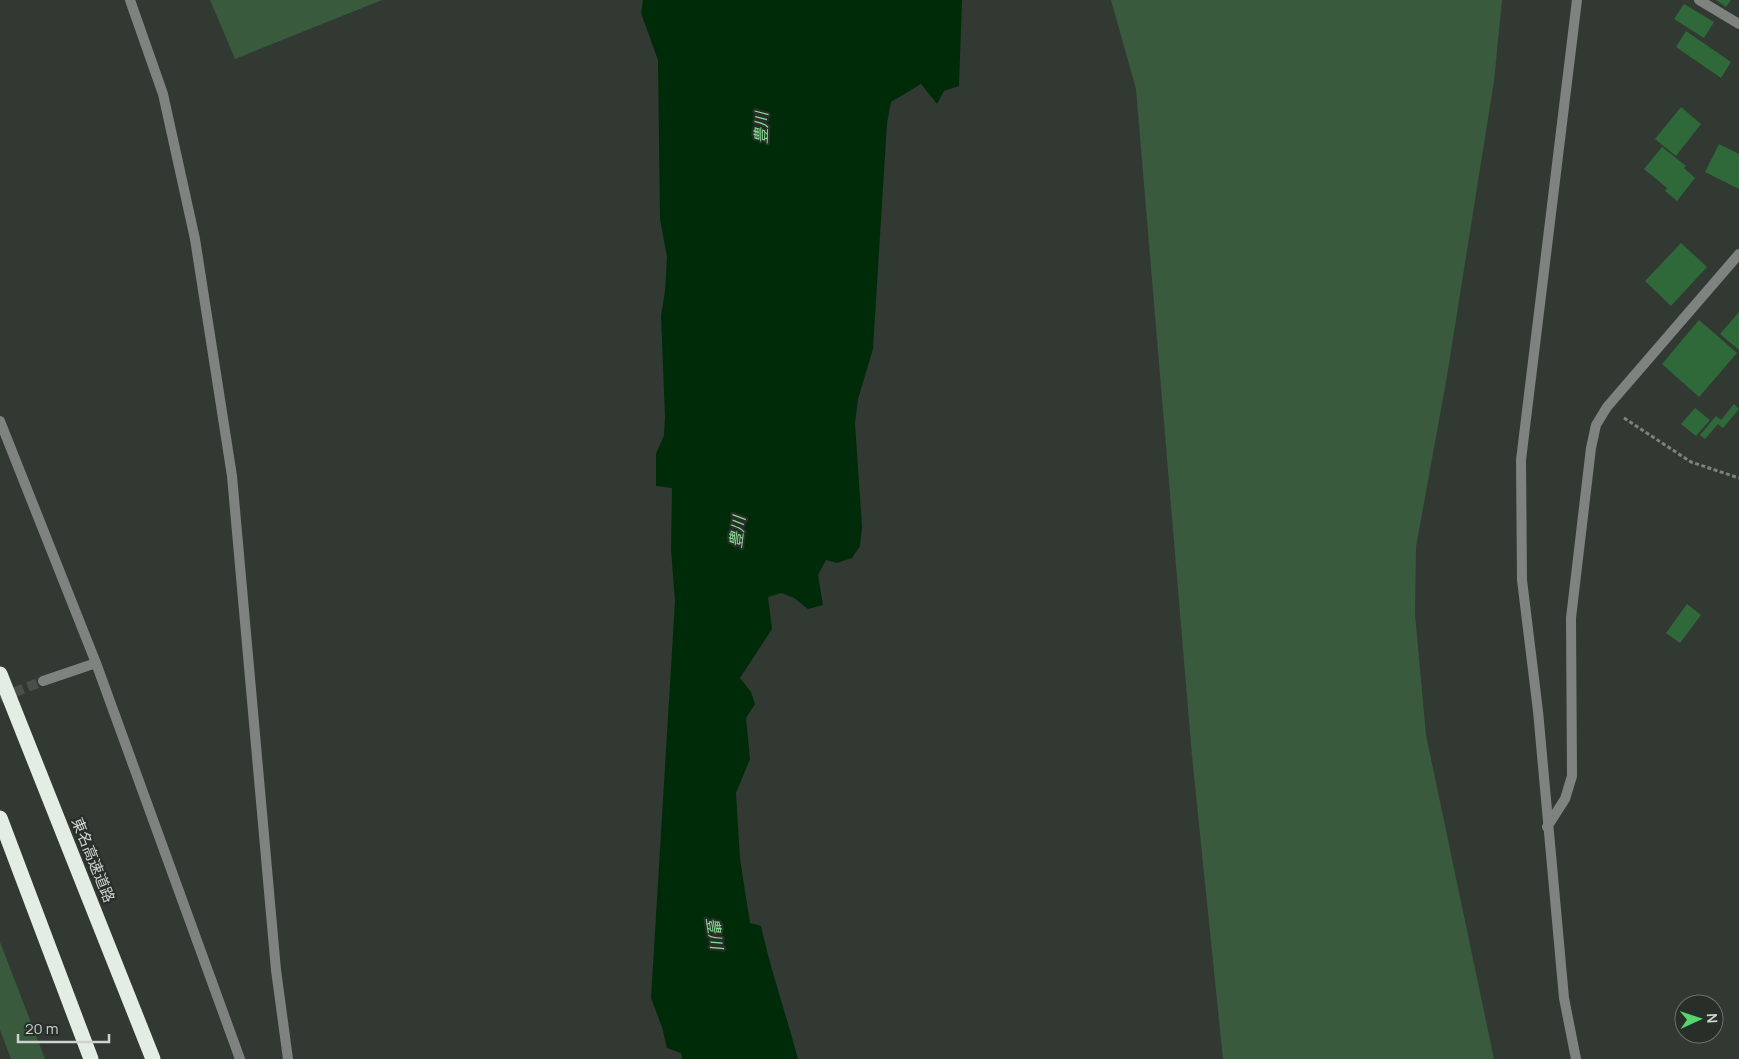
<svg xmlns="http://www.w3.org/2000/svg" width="1739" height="1059" font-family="Manrope,'Noto Sans JP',sans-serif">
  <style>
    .green { fill: #395a3d }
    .water { fill: #002b09 }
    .building { fill: #2f6839 }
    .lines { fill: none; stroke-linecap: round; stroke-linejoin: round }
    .minor-tunnel { stroke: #49504a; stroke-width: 10; stroke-dasharray: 10 5; stroke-linecap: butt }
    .path { stroke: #7c827c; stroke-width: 3; stroke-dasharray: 4 2.5; stroke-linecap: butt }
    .minor { stroke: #7f8380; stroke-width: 10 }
    .motorway { stroke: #e4ede4; stroke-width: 15 }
    .labels { text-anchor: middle; stroke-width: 4.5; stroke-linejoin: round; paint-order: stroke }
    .street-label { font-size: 15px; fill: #ced3cf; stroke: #282f29 }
    .water-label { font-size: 16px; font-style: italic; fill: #8bdd96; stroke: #282f29 }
  </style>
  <rect width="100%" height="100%" fill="#323932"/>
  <path class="green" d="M210,0H382L235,59Z
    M1111,0H1502L1494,81L1447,376L1416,547L1415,614L1426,735L1494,1059H1223L1192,756L1136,89Z
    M0,942L45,1059H11L0,1030Z"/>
  <path class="water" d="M643,0H962L959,86L944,91L937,104L921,84L891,102L887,123L873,349L858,399L855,423L862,527L860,546L852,558L837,563L826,560L818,575L823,605L808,609L794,598L781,593L768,597L772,629L740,678L751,692L755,704L746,718L750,759L736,793L740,859L750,923L761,926C771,971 786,1014 798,1059H682L681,1053L667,1048L662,1027L651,998L675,601L671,550L672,488L656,486V454L664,435L665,417L661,316L665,291L667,257L660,219L658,60L641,13Z"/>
  <path class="building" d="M1716,0H1731L1726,7Z
    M1684,4L1714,22L1704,38L1674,19Z
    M1686,31L1731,62L1721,78L1676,47Z
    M1681,107L1701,124L1676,156L1655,139Z
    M1719,144L1739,154V189L1705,172Z
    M1662,147L1686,166L1684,168L1695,178L1677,201L1665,191L1667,188L1644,169Z
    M1681,243L1707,267L1671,306L1645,281Z
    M1739,312V350L1720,334Z
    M1699,320L1737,353L1699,397L1662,364Z
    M1734,404L1739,409L1723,428L1718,424L1705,439L1700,435L1716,416L1721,420Z
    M1695,408L1710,420L1696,436L1681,424Z
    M1687,604L1701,615L1680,643L1666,633Z"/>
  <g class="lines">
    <path class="minor-tunnel" d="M0,698L43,681"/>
    <path class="path" d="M1624,418L1691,462L1739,478"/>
    <path class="minor" d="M130,0L163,94L195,239L232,476L276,970L288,1059
      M1699,0L1739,24
      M0,421L96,663L240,1059
      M43,681L96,663
      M1547,827L1565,799L1572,776L1571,618L1591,448L1596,425L1607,407L1739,254
      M1576,1059L1564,998L1538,711L1522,580L1521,460L1577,0"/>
    <path class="motorway" d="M0,674L153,1059
      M0,818L91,1059"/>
  </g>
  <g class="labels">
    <g class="street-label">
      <text transform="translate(93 860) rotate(68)" y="5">東名高速道路</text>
    </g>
    <g class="water-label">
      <text transform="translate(761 128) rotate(-89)" y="6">豊川</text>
      <text transform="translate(737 532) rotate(-83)" y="6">豊川</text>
      <text transform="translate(715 933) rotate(81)" y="6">豊川</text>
    </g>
  </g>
  <g transform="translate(1699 1019) rotate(87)"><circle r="24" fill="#282f29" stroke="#6a716b"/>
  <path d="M0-4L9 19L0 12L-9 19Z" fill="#56d671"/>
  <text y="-8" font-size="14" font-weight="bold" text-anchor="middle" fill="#ced3cf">N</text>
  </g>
  <path d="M18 1034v8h91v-8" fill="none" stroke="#ced3cf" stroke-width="2.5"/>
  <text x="25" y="1034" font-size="15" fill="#ced3cf" stroke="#282f29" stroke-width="4" paint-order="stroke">20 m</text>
</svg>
